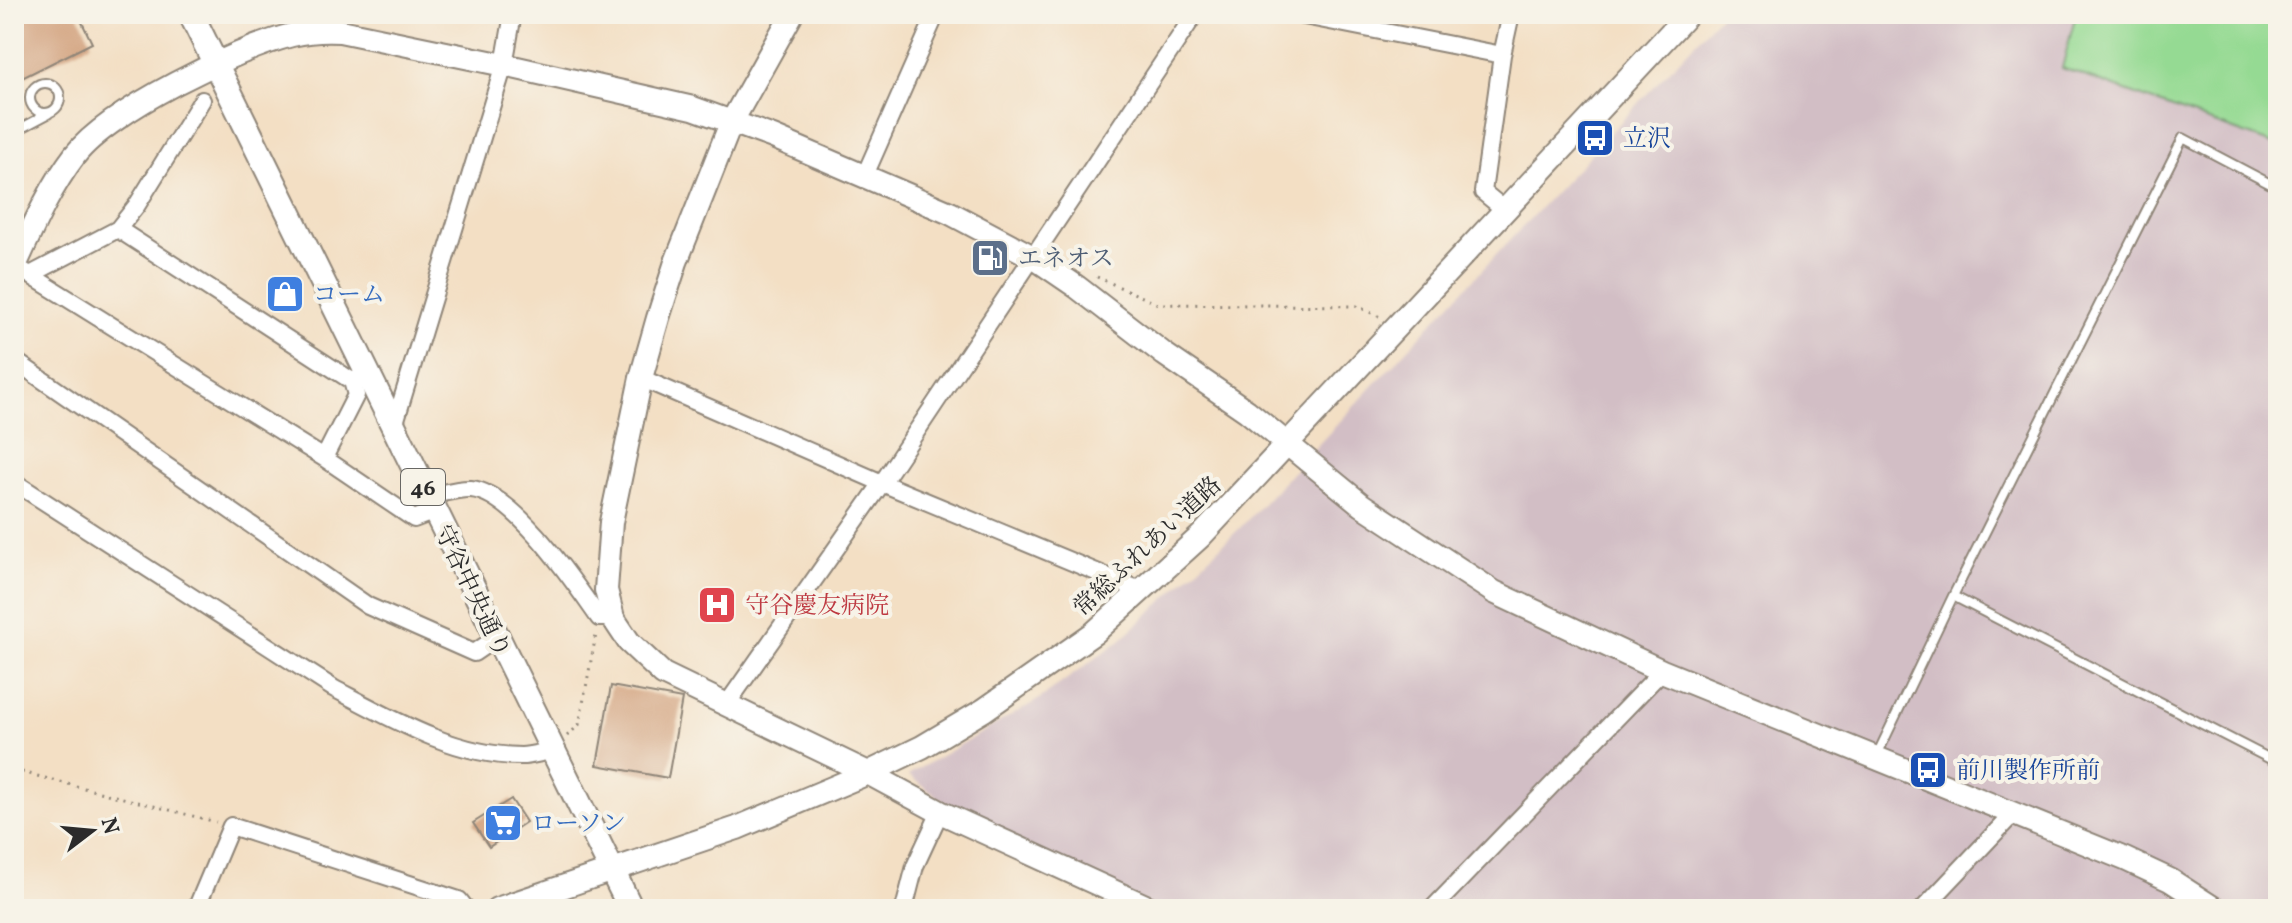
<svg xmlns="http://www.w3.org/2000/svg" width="2292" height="923" font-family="Vollkorn,'Noto Serif JP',serif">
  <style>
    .industrial { fill: #d2bec5 }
    .green { fill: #95da93; stroke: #60825f; stroke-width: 2 }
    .building { fill: #d4a683 }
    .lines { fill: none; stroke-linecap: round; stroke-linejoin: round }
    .lane-casing { stroke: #8f8578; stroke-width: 12 }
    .street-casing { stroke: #8f8578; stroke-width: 20 }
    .secondary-casing { stroke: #8f8578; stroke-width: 26 }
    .primary-casing { stroke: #8f8578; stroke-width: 28 }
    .path { stroke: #8f8578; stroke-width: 3; stroke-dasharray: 2 6; stroke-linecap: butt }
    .lane { stroke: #fff; stroke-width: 8 }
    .street { stroke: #fff; stroke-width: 16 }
    .secondary { stroke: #fff; stroke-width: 22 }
    .primary { stroke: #fff; stroke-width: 24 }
    .labels { text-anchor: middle; stroke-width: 8; stroke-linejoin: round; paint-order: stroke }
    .shield { fill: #f7f3e8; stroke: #686764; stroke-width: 2 }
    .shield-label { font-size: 22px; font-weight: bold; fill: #2b2b2b }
    .transit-label { font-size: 24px; fill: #164399; stroke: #f7f3e8; text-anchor: start }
    .service-label { font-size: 24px; fill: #4e5e75; stroke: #f7f3e8; text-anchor: start }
    .shop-label { font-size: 24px; fill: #366cbe; stroke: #f7f3e8; text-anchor: start }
    .street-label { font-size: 24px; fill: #2b2b2b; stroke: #f7f3e8 }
    .health-label { font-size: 24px; fill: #be3a42; stroke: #f7f3e8; text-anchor: start }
  </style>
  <rect width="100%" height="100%" fill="#f7f3e8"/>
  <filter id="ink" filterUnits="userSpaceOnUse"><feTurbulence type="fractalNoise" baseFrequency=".0125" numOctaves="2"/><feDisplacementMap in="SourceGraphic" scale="16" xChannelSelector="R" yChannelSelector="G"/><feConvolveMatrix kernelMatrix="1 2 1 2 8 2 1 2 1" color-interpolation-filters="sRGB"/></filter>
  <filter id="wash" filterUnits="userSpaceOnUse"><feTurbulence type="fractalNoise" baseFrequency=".006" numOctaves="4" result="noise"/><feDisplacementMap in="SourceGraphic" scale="32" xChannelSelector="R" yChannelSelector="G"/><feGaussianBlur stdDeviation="1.8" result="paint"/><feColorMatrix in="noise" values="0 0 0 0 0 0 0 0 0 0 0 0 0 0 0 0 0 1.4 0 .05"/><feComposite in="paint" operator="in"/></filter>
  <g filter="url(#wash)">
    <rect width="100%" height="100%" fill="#f3dfc4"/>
    <path class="industrial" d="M1722,14H2278V909H1144L943,801L908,775L1038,700L1118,642L1164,600L1240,528Z"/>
    <path class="green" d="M2076,14H2278V146L2062,68Z"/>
    <g id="blocks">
      <path class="building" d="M14,14H78L92,43L14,82Z
        M611,686L682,699L668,778L597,765Z
        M511,799L526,822L489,847L473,823Z"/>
    </g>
  </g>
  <g filter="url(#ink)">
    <use href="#blocks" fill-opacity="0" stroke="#8f8578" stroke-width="2"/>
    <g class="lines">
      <defs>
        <path id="lane" d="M30 98a15 15 0 1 1 30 0a15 15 0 1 1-30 0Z
          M14,132L48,114
          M1953,596L2278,763
          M1876,757L1953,596L2183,138L2278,188"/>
        <path id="street" d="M1294,14L1502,55
          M865,175L936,14
          M1505,210L1483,192L1502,55L1511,14
          M118,229L352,381L368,374
          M23,271L30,275L118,229L137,205L202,100
          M30,275L324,458L414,519L435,511
          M14,360L368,606L474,653L496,638
          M641,378L882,483L1142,591
          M394,426L504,65L513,14
          M324,458L356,395L352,381
          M14,482L333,688C390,718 454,756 521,756C531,756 542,752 552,751
          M428,496C441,494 458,488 471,489C515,493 575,584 599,618H613
          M727,704L882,483L1195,14
          M196,909L231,826L459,900L466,909
          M904,909L915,866L940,812
          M1432,909L1662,671
          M1923,909L2012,815"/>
        <path id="secondary" d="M792,14L731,123L676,262L658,318L641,378L611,522L606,590L613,618L629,642L663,674L868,773L940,812L1152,909
          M14,268C32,229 49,189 75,155C110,110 236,49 292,35C309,31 324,30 340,31L504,65L693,108L773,137L950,213L1033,257L1077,287L1164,354L1247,411L1362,505L1494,592L1662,671L2125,859L2170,880L2215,909
          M497,909L737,828L868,773L922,747L984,710L1094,633L1201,536L1688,14"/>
        <path id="primary" d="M191,14L631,909"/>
      </defs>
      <use href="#lane" class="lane-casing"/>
      <use href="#street" class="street-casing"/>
      <use href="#secondary" class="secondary-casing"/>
      <use href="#primary" class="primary-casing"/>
      <path class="path" d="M1097,277L1158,304L1357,306L1380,317
        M567,736L579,725L596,634
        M14,770L216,822"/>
      <use href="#lane" class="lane"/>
      <use href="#street" class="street"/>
      <use href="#secondary" class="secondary"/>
      <use href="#primary" class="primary"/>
    </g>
  </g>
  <defs>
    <symbol id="bus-square" viewBox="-11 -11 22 22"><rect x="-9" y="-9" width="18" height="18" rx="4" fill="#1a4fb4" stroke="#f7f3e8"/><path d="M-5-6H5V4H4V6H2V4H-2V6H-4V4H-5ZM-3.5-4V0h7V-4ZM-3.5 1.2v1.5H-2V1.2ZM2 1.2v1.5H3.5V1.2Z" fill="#fff"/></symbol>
    <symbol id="fuel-square" viewBox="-11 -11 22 22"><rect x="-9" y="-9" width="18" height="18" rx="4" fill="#5c6f8a" stroke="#f7f3e8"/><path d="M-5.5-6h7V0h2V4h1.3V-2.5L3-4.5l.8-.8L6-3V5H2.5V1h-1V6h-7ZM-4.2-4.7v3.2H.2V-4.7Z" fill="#fff"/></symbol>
    <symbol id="shop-square" viewBox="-11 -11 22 22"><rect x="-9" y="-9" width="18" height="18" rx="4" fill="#3f7fe0" stroke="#f7f3e8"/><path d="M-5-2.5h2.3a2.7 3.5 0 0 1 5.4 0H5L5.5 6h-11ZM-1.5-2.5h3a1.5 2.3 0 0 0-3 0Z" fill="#fff"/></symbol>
    <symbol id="hospital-square" viewBox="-11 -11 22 22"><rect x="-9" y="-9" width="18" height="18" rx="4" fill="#e0444e" stroke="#f7f3e8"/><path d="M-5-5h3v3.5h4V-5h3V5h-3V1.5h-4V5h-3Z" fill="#fff"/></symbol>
    <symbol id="supermarket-square" viewBox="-11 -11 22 22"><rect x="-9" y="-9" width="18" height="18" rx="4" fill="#3f7fe0" stroke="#f7f3e8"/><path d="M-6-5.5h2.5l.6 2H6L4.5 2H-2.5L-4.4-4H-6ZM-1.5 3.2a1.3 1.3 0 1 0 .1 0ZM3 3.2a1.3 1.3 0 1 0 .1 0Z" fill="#fff"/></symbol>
  </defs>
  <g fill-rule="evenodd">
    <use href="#bus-square" x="1573" y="116" width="44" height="44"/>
    <use href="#fuel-square" x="968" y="236" width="44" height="44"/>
    <use href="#shop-square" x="263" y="272" width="44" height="44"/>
    <use href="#hospital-square" x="695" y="583" width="44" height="44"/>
    <use href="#bus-square" x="1906" y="748" width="44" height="44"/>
    <use href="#supermarket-square" x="481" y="801" width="44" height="44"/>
  </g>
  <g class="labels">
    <rect class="shield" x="401" y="469" width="44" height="36" rx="6"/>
    <g class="shield-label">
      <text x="423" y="495">46</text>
    </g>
    <g class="transit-label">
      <text x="1623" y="146">立沢</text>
      <text x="1956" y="778">前川製作所前</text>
    </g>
    <g class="service-label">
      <text x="1018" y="266">エネオス</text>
    </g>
    <g class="shop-label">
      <text x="313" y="302">コーム</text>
      <text x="531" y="831">ローソン</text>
    </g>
    <g class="street-label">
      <text transform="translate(1147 546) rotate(-43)" y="8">常総ふれあい道路</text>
      <text transform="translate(473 591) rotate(64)" y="8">守谷中央通り</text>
    </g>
    <g class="health-label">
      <text x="745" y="613">守谷慶友病院</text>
    </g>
  </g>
  <rect width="2292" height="923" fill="none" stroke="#f7f3e8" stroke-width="48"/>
  <g transform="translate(92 831) rotate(74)" stroke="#f7f3e8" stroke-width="6" paint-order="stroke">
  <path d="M0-6L14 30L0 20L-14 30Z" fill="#2b2b2b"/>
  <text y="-12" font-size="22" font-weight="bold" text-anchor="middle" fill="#2b2b2b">N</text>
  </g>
</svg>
